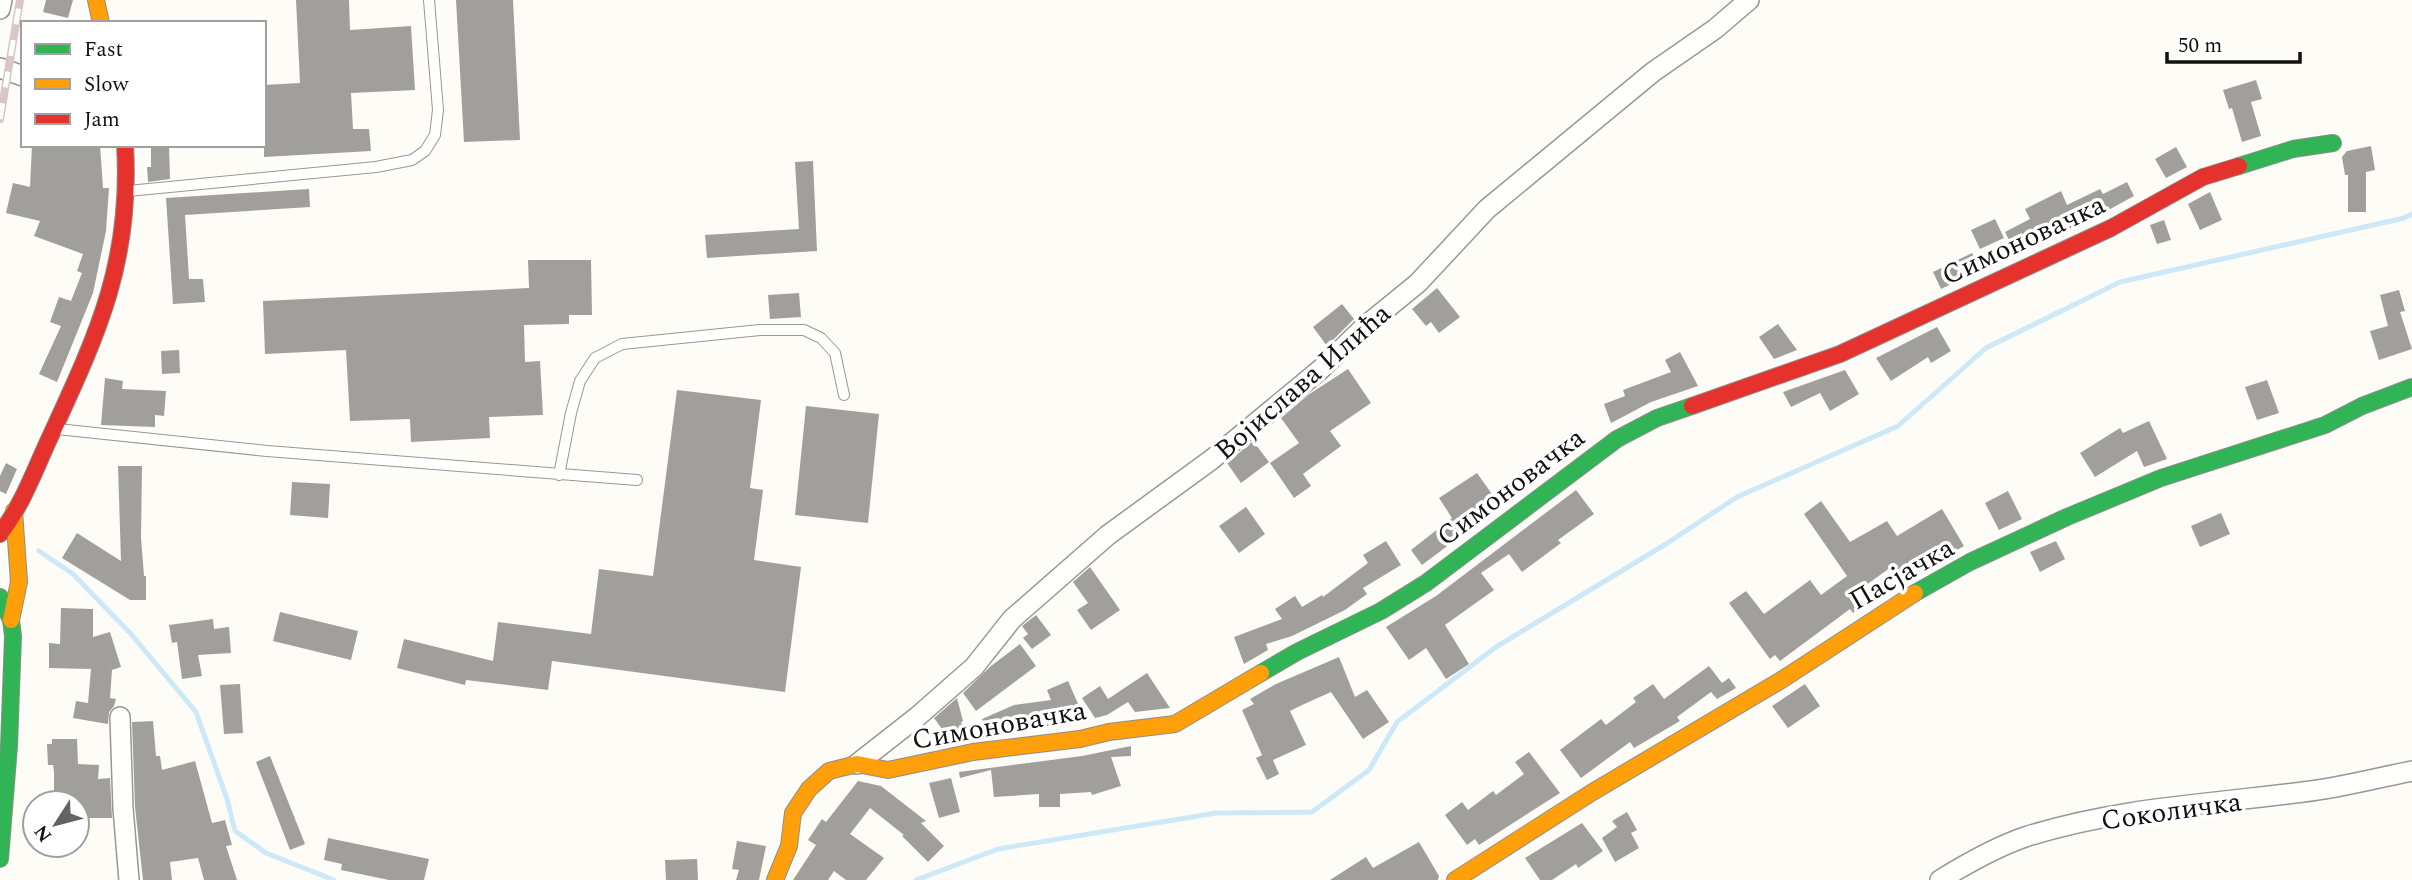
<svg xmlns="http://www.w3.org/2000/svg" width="2412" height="880" font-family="Spectral,serif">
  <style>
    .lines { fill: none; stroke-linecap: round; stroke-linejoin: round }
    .stream { stroke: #cde8f7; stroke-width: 5 }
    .building { fill: #a19f9c }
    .lane-casing { stroke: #979795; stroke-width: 12 }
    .street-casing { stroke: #979795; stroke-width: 22 }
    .fast-casing { stroke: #8e8d8b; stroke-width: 18 }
    .slow-casing { stroke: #8e8d8b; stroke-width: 18 }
    .jam-casing { stroke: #8e8d8b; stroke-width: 18 }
    .lane { stroke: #fffffe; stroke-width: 10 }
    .street { stroke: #fffffe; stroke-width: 19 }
    .fast { stroke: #30b455; stroke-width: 16 }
    .slow { stroke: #ff9f0a; stroke-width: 16 }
    .jam { stroke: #e5322d; stroke-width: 16 }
    .rail-casing { stroke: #d9c6c7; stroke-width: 8 }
    .rail { stroke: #fff; stroke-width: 5; stroke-dasharray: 16; stroke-linecap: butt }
    .labels { text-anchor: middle; stroke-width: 7; stroke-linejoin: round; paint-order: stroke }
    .street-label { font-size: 28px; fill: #111; stroke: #fff }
  </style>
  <rect width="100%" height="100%" fill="#fdfcf7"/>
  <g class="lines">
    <path class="stream" d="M39,551L73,574L131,634L196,712L227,799L235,831L266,853L334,880
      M916,880L998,849L1216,813L1312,812L1369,770L1397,722L1496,647L1666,544L1737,497L1898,426L1986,348L2120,282L2404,218L2412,214"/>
  </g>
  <path class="building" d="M46,0H73L68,18L43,12Z
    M296,0H349L350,30L411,26L415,90L351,93L353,129H369L371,151L264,157V85L300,83Z
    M456,0H513L520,140L464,142Z
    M2256,80L2262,99L2251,102L2261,136L2242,142L2232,108L2229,109L2223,90Z
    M32,145H100L103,188H109L106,231L93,293L57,382L39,374L61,326L50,322L59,297L71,301L82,273L77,271L83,254L34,236L40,221L6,213L13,183L30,187Z
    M151,145H169L170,179L148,182L147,167H151Z
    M2371,146L2375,170L2366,172V212H2348V175H2345L2342,157L2347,151Z
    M2176,147L2187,167L2166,178L2155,159Z
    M813,161L817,251L707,258L705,235L799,229L795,162Z
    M2127,182L2134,196L2103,213L2016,254L2005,232L2030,219L2025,209L2061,191L2067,205L2100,189L2103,194Z
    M309,189L310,207L185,215L189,279H203L205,302L173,304L166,198Z
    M2210,192L2222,220L2200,230L2188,204Z
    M1995,219L2004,238L1980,249L1971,230Z
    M2164,220L2171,240L2157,244L2150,225Z
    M1972,253L1981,270L1941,289L1933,272Z
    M528,260H591L592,315H569V324L524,325L525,362L540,361L543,415L489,417L490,438L411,442L410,419L350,421L346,350L265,354L263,301L529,288Z
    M1437,288L1460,317L1439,333L1431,322L1426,326L1412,309Z
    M2399,290L2405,311L2400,312L2412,349L2379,360L2370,331L2388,326L2380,295Z
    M799,293L801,317L770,319L768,295Z
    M1342,304L1354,319L1327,346L1313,327Z
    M1778,324L1797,350L1774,359L1759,337Z
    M1937,327L1951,351L1931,363L1928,357L1891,381L1876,358Z
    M179,350L180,373L162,374L161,351Z
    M1680,352L1698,386L1651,402L1611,423L1604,404L1625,396L1623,390L1671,372L1665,360Z
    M1348,369L1371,403L1330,431L1341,446L1303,474L1311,486L1294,498L1270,463L1299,443L1281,418L1308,395Z
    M1845,370L1859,394L1830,411L1820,393L1791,407L1783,392Z
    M105,378L123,381L122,389L166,391L164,416L155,415V427L101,425Z
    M2267,380L2279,413L2257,420L2245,387Z
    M677,390L761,400L750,488L763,490L754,560L801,567L785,692L552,661L548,690L466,680L465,685L397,668L404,639L493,661L498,622L591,634L599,569L653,576Z
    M806,406L879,414L868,523L795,515Z
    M2149,421L2167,459L2144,467L2137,451L2095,477L2080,453L2120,428L2123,433Z
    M1253,441L1269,462L1241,483L1227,463Z
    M6,463L17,469L6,494L0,491V476Z
    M118,466H142L141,538L144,576H146V600H130L62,558L77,533L121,561Z
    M1477,473L1499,504L1458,530L1462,535L1422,565L1411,550L1452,518L1439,498Z
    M292,482L330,484L328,518L290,515Z
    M1576,490L1594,514L1558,540L1561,543L1522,572L1509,554L1481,573L1494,590L1445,625L1469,664L1446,679L1426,648L1409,660L1386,627L1436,596Z
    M2008,491L2022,519L1999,530L1985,503Z
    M1821,501L1850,542L1887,521L1897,536L1942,509L1964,546L1903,581L1894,565L1855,593L1864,606L1853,613L1850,609L1780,661L1775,655L1770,659L1729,603L1746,591L1764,614L1810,580L1821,595L1847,576L1804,514Z
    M1246,507L1265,534L1239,553L1219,526Z
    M2221,513L2230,534L2200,547L2191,526Z
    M1386,541L1401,565L1363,588L1367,594L1345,610L1292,636L1266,644L1268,650L1244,664L1234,637L1282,619L1275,609L1295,596L1302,607L1322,595L1323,597L1368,563L1363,555Z
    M2056,541L2065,559L2040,572L2030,552Z
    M1090,567L1120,610L1091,630L1077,610L1088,603L1073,582Z
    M61,608L93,609V637L110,632L121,667L112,670L110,698L116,699L114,706L109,712L108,724L73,718L76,701L88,703L91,669L49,668V643L60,644Z
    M280,612L358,631L351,660L273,641Z
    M1036,615L1051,635L1032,649L1023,638L1028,634L1022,626Z
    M213,619L214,629L229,627L231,653L198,655L202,676L182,679L177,642L172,643L169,625Z
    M1020,644L1036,666L976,711L963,693L991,666Z
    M1339,657L1355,697L1367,690L1389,722L1363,739L1331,692L1302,705L1290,711L1306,745L1273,760L1279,774L1267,780L1256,758L1262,755L1242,710L1254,704L1250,699L1276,684Z
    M1709,666L1722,683L1729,678L1736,688L1717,699L1711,692L1677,717L1680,721L1634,748L1630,742L1581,778L1560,750L1601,719L1606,725L1636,702L1633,698L1653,684L1664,699Z
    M1147,673L1170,708L1135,712L1128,702L1107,715L1095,718L1082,698L1100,686L1108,699Z
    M1068,681L1079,706L1048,719L1049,726L992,733L982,719L1014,705L1051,700L1047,690Z
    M240,684L243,733L224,734L220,685Z
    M1805,684L1820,706L1788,728L1772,706Z
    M957,698L963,721L961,722L967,736L950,740L934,718Z
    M153,721L156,756H160L162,770L195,761L212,823L225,820L232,845L226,846L237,880H204L198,858L170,862L172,880H143L135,807L132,722Z
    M52,739H77L78,764L99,765L98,779L110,778L112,818H84V815H77V803H54V772L53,765H48L47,744H52Z
    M1131,746V756L1111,757L1121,786L1092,795L1091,792L1060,794V807H1039V794L994,797L991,770L960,778L959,772L1082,756Z
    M1529,752L1560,793L1479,845L1475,839L1467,845L1445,815L1462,802L1468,810L1493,791L1496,795L1524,774L1515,762Z
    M270,756L305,844L290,850L256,762Z
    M951,778L960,812L939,818L929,783Z
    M858,781L881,786L926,821L921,823L944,846L928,862L902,836L904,835L870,808L850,834L884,858L866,880H846L834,871L828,880H793L816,845L808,840L822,819L826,822Z
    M1627,812L1637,830L1631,833L1639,848L1615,862L1602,838L1617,827L1612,821Z
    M1582,823L1603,851L1578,868L1576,864L1552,880H1540L1525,858Z
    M328,838L429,859L424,880H389L341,870L342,864L324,860Z
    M737,841L766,846L759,880H736L739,870L732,869Z
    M1419,842L1439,876L1438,880H1330L1366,857L1373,868Z
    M697,859L698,880H666L665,860Z"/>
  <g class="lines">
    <defs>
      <path id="lane" d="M128,191L376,167L412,160L425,151L435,135L438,110L429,0
        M57,429L267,451L637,480
        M559,475L571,413L580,381L595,358L622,344L760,330H804L821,338L835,353L844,395"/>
      <path id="street" d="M0,9L2,0
        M0,68L23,76
        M120,717L123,808L129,880
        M857,764L917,717L974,667L1012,619L1108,535L1211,460L1321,369L1364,327L1418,283L1487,209L1653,72L1715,29L1749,0
        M1940,880C1966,864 1996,847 2025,837C2115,808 2210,804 2303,792C2339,788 2376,778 2412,771"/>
      <path id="fast" d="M2239,166L2293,149L2333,143
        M1915,593L1970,562L2067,517L2161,478L2325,425L2362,406L2412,387
        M0,597L11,620L13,636L9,746L0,859
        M1261,673L1297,652L1381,611L1426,583L1617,439L1657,418L1692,406"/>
      <path id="slow" d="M96,0L101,23
        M11,620L19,582L14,511
        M775,880L789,846L793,813L809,789L829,771L857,764L888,770L973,752L1080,739L1109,732L1175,724L1261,673
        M1455,880L1591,793L1783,679L1915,593"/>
      <path id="jam" d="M1692,406L1840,354L2111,228L2203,177L2239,166
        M0,534C23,504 35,469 51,435C98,333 132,261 125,145"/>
    </defs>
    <use href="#lane" class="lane-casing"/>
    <use href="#street" class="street-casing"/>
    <use href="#fast" class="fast-casing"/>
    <use href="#slow" class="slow-casing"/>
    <use href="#jam" class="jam-casing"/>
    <use href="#lane" class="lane"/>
    <use href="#street" class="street"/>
    <use href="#fast" class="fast"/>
    <use href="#slow" class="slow"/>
    <use href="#jam" class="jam"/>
    <defs>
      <path id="rail" d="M0,119L20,0"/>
    </defs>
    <use href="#rail" class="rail-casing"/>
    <use href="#rail" class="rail"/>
  </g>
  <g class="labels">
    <g class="street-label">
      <text transform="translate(2023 239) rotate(-25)" y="10">Симоновачка</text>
      <text transform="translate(1302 381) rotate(-41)" y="10">Војислава Илића</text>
      <text transform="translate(1510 486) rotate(-37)" y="10">Симоновачка</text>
      <text transform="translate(1901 573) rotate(-30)" y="10">Пасјачка</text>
      <text transform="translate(999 724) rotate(-10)" y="10">Симоновачка</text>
      <text transform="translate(2171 810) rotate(-8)" y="10">Соколичка</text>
    </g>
  </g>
  <rect x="21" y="21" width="245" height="126" fill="#ffffff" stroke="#a0a0a0" stroke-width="2"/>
  <rect x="35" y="44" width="35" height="10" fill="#30b455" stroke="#a0a0a0" stroke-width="2"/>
  <text x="84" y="56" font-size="21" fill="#111111">Fast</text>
  <rect x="35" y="79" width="35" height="10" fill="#ff9f0a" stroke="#a0a0a0" stroke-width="2"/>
  <text x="84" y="91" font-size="21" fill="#111111">Slow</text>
  <rect x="35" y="114" width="35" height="10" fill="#e5322d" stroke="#a0a0a0" stroke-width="2"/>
  <text x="84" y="126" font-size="21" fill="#111111">Jam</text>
  <g transform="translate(56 824) rotate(234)"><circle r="33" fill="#ffffff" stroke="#a0a0a0" stroke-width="2"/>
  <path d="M0-5L12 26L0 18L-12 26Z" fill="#646362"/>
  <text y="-10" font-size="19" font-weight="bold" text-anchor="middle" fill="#111111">N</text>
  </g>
  <path d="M2167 52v10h133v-10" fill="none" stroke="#111111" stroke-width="3.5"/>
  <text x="2178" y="52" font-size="21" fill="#111111" stroke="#ffffff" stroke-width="5" paint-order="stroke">50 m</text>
</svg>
